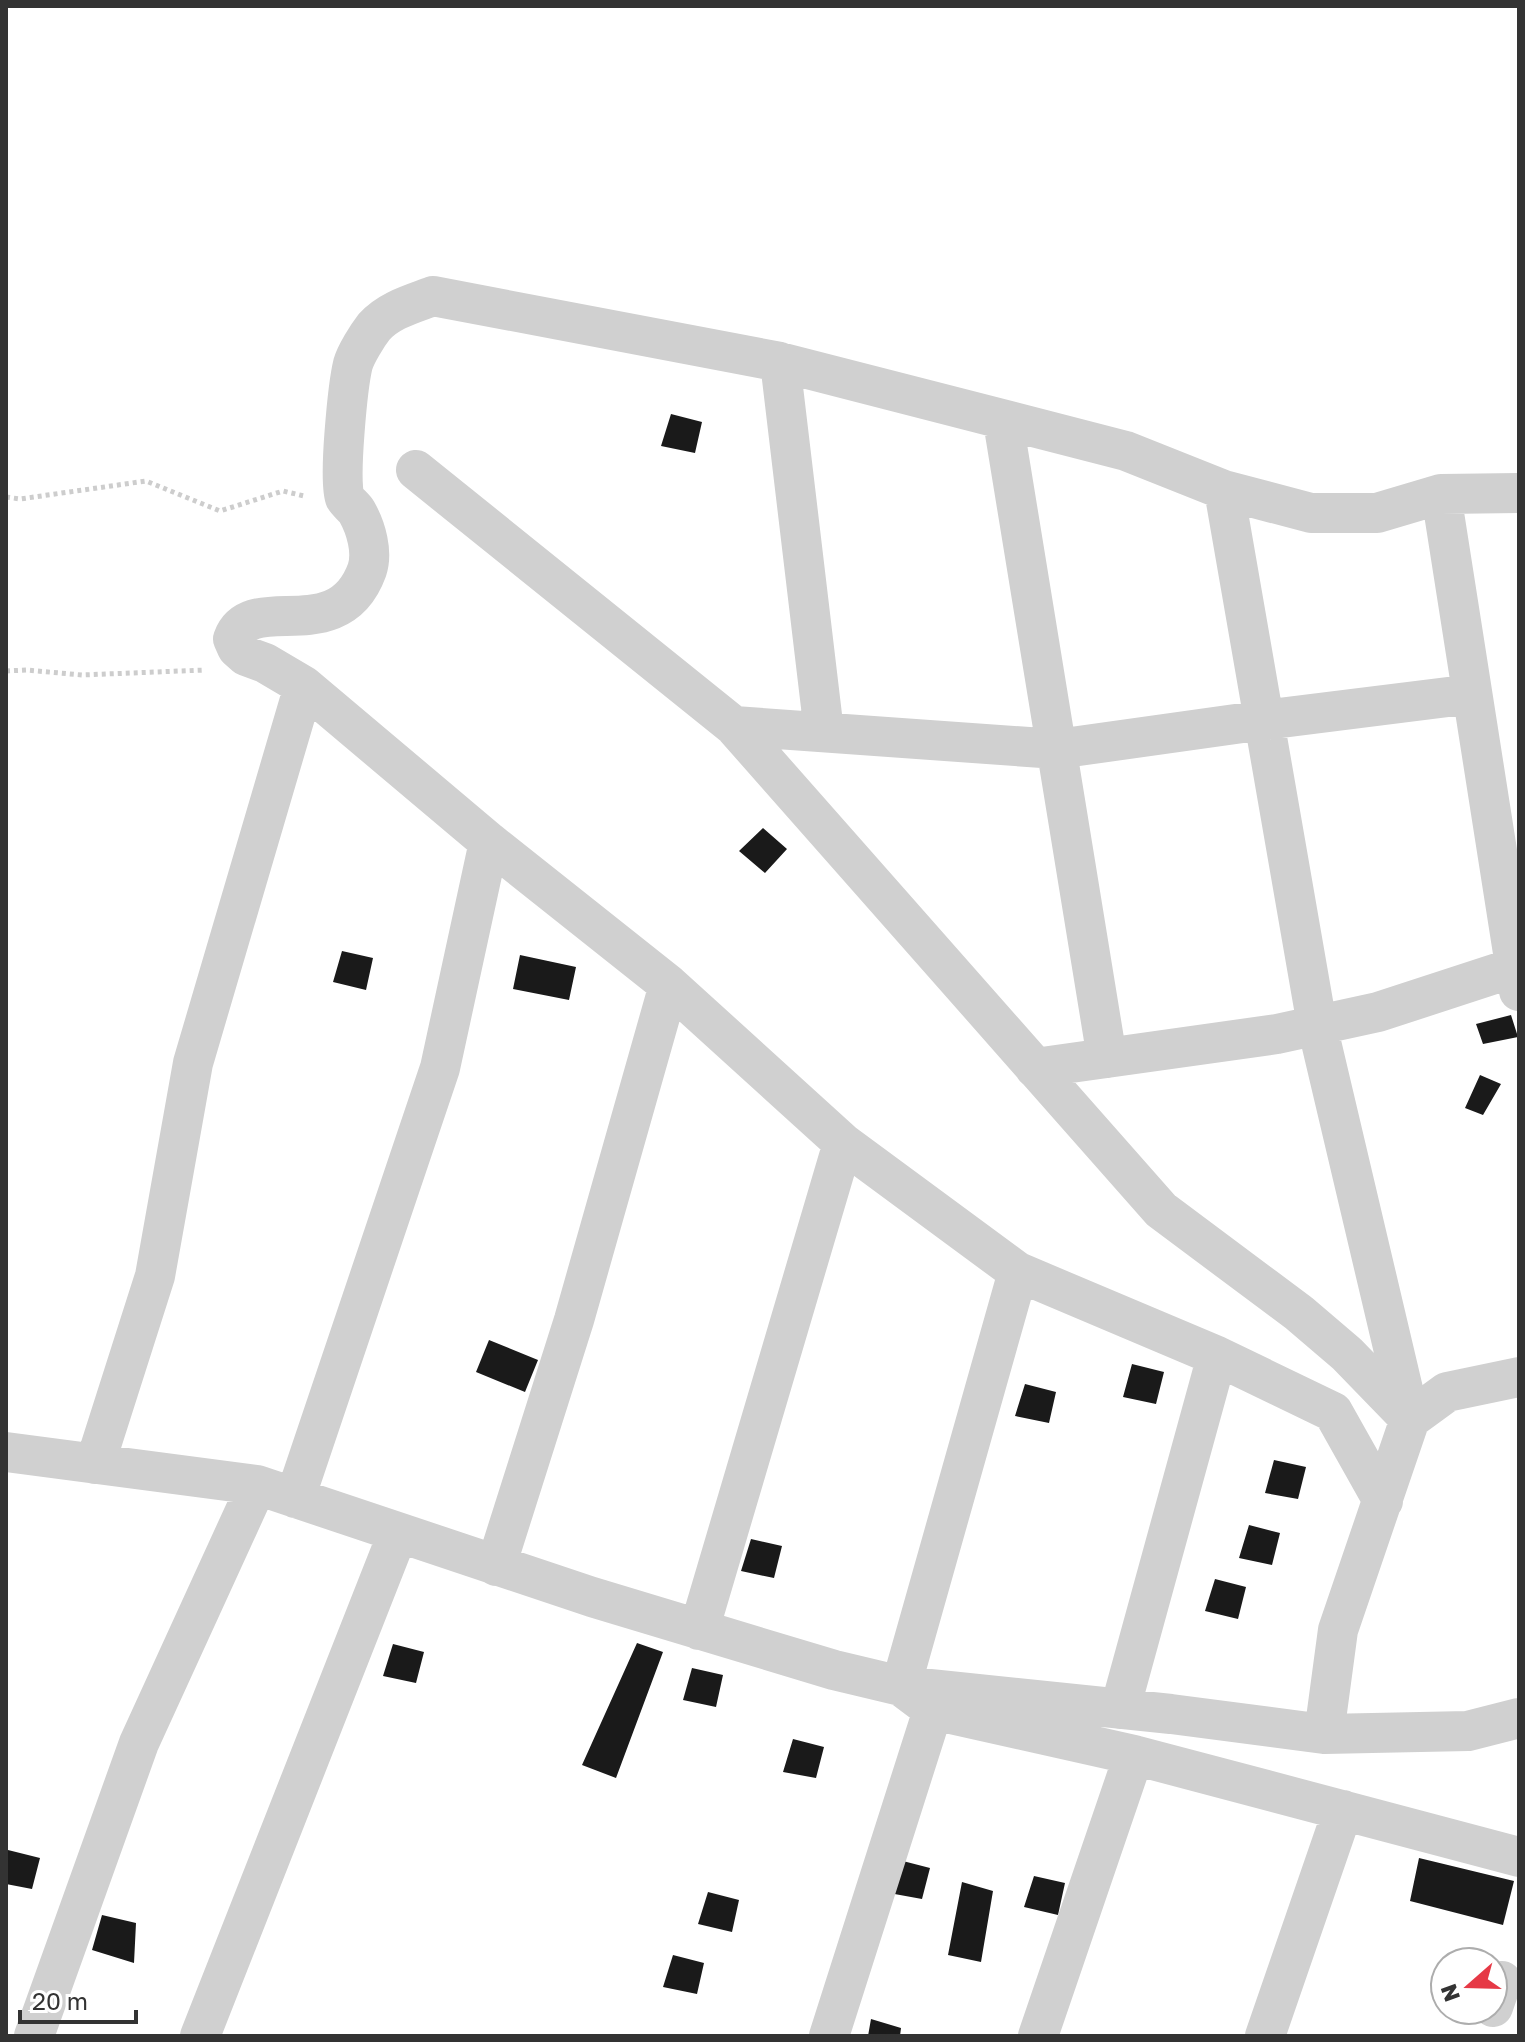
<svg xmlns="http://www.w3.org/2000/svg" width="1525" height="2042" font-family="'Golos Text',sans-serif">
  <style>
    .building { fill: #1a1a1a }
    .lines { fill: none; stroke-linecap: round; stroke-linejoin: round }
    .path { stroke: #cdcdcd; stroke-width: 5; stroke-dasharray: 4 4; stroke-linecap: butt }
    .minor { stroke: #d0d0d0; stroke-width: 40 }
  </style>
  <rect width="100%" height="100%" fill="#fff"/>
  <path class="building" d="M671,414L702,422L695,453L661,446Z
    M763,828L787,849L765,873L739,851Z
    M342,951L373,958L366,990L333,982Z
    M520,955L576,967L569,1000L513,989Z
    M1511,1015L1518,1037L1483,1044L1476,1024Z
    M1480,1075L1501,1084L1483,1115L1465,1108Z
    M489,1340L538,1360L525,1392L476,1372Z
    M1132,1364L1164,1372L1156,1404L1123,1397Z
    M1025,1384L1056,1392L1049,1423L1015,1416Z
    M1274,1460L1306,1467L1298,1499L1265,1493Z
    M1249,1525L1280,1533L1272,1565L1239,1558Z
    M751,1539L782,1546L774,1578L741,1571Z
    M1215,1579L1246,1587L1238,1619L1205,1611Z
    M637,1643L663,1652L616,1778L582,1765Z
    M393,1644L424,1652L416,1683L383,1676Z
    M692,1668L723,1675L716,1707L683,1700Z
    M793,1739L824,1747L816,1778L783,1772Z
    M8,1850L40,1858L32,1889L6,1884Z
    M1419,1858L1514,1881L1503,1925L1410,1901Z
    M899,1860L930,1868L922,1899L889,1893Z
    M1034,1876L1065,1883L1058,1915L1024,1907Z
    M962,1882L993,1891L981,1962L948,1955Z
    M708,1892L739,1900L732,1932L698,1924Z
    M102,1915L136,1923L134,1963L92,1950Z
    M673,1955L704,1963L697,1994L663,1987Z
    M871,2019L901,2028L900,2036H868Z"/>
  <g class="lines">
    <path class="path" d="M6,497L20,499L146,481L220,511L283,491L304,496
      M6,671L26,670L82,675L205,670"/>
    <path class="minor" d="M780,362L824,732
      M1003,421L1107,1058
      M416,470L734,726L1161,1210L1299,1313L1347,1354L1410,1419
      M1224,490L1317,1025L1410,1419
      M1441,494L1519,991
      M734,726L1057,749L1264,720L1472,694
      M489,842L669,985L843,1143L1018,1272L1217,1356L1333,1412L1383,1501
      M1035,1068L1277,1034L1378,1012L1519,966
      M1018,1272L901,1686L1171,1714L1324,1734L1468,1731L1519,1718
      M6,1452L257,1485
      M95,1464L155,1276L193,1063L304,686
      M295,1498L440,1068L489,842L304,686L265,663L246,656L237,648L233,639C251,589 338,650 367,570C373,552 366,528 357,512C354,507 348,503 345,498C338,483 348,384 353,364C356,354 367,336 374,327C389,310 412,304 433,296L780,362L1126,451L1224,490L1311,513H1377L1441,494L1519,493
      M496,1566L574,1320L669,985
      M699,1630L843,1143
      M1120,1709L1217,1356
      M1324,1734L1338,1630L1410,1419L1447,1392L1519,1377
      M1493,2007L1502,1981
      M34,2036L139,1743L257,1485L592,1597L834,1670L901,1686L933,1710L1134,1755L1519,1857
      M200,2036L398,1533
      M829,2036L933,1710
      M1038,2036L1134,1755
      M1265,2036L1343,1810"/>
  </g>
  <rect width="1525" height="2042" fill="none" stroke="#333333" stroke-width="16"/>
  <g transform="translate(1469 1986) rotate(250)"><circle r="38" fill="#ffffff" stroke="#adadad" stroke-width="2"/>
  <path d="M0-6L14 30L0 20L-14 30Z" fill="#e63946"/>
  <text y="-12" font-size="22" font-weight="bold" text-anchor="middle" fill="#333333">N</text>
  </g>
  <path d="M20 2010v12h116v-12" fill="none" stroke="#333333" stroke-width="4"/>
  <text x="32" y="2010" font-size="24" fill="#333333" stroke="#ffffff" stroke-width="6" paint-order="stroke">20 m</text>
</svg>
